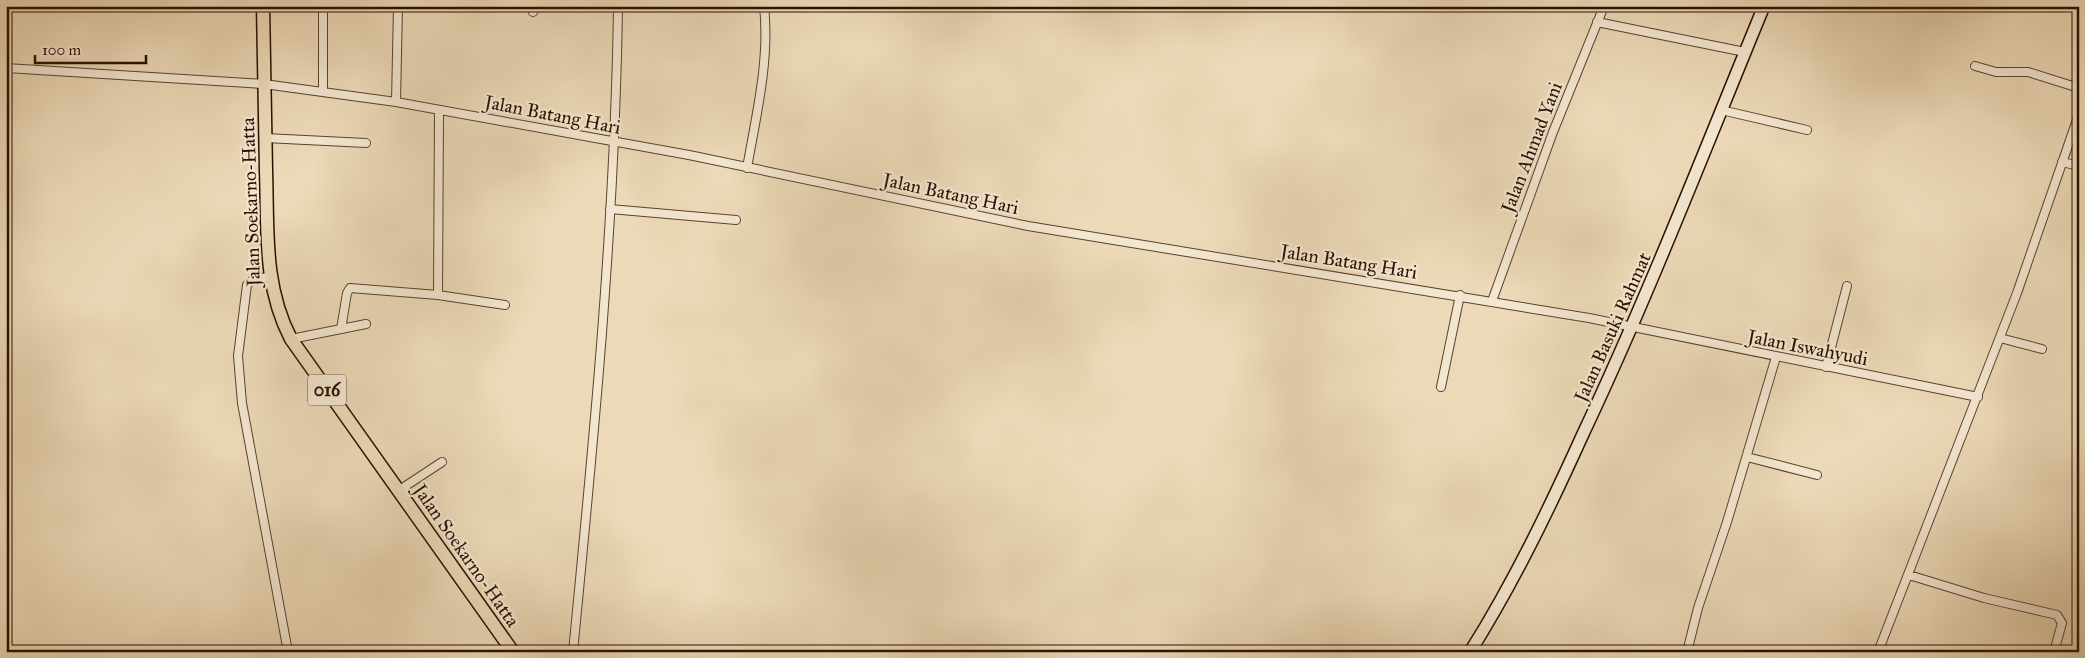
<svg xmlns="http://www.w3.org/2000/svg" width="2085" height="658" font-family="'IM FELL Great Primer',serif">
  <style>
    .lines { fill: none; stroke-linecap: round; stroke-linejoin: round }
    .minor-casing { stroke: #5a422e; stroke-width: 10 }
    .secondary-casing { stroke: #2a1000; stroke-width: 14 }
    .primary-casing { stroke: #2a1000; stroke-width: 15 }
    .minor { stroke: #f3e6d0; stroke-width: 8 }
    .secondary { stroke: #f3e6d0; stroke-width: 11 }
    .primary { stroke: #ecd9b7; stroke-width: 12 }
    .labels { text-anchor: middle; stroke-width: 4.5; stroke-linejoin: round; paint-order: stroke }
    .shield { fill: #f3e6d0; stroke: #66503e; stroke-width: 1 }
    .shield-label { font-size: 18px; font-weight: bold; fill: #2a1000 }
    .street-label { font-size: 19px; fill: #2a1000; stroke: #f3e6d0 }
  </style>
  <rect width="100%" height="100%" fill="#ecd9b7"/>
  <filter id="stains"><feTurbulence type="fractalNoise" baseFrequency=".004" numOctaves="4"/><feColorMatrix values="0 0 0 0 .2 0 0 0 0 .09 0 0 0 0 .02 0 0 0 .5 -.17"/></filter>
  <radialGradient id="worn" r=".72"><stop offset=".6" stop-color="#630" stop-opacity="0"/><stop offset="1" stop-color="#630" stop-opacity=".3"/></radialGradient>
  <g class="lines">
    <defs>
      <path id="minor" d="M533,12V6
        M1597,22L1745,52
        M1975,66L1996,72H2028L2079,88
        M6,68L264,84L396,102L689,155L1028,226L1589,318L1978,397
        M323,92V6
        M396,102L398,6
        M1721,110L1807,130
        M265,138L366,143
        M2062,162L2079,166
        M747,168C756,116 770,60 764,6
        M610,209L736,220
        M270,276L251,281L247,285L238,356L242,403L288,652
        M438,295L439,110
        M1492,301L1553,132L1604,6
        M341,329L347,293L350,288L438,295L505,305
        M2000,338L2042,349
        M291,339L366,324
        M1826,367L1847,286
        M1441,387L1460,295
        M1747,457L1817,475
        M398,491L442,462
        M1909,575L1984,598L2057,615L2062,623L2054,652
        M573,652C594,437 615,222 618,6
        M1687,652L1698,608L1727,522L1776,357
        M1878,652L2017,293L2079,114"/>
      <path id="secondary" d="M1470,652C1514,582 1549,509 1583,434C1649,294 1705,149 1764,6"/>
      <path id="primary" d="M263,6C264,61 265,116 266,171C268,229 263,286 291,339L513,652"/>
    </defs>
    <use href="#minor" class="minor-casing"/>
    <use href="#secondary" class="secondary-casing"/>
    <use href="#primary" class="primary-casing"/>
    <use href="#minor" class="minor"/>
    <use href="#secondary" class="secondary"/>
    <use href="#primary" class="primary"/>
  </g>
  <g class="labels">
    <rect class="shield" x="308" y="374.5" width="38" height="31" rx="4"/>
    <g class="shield-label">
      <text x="327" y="396">016</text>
    </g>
    <g class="street-label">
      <text transform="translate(553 114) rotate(11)" y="7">Jalan Batang Hari</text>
      <text transform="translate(1531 147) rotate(-69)" y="7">Jalan Ahmad Yani</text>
      <text transform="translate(951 193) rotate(12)" y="7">Jalan Batang Hari</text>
      <text transform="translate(250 202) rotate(-92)" y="7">Jalan Soekarno-Hatta</text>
      <text transform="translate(1349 261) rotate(9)" y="7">Jalan Batang Hari</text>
      <text transform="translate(1612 327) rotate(-66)" y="7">Jalan Basuki Rahmat</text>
      <text transform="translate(1808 347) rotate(11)" y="7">Jalan Iswahyudi</text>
      <text transform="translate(467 555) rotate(55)" y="7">Jalan Soekarno-Hatta</text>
    </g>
  </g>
  <rect width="2085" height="658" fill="none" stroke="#ecd9b7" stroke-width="25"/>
  <rect x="8" y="8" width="2070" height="643" fill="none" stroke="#2a1000" stroke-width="2.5"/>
  <rect x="12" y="12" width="2060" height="633" fill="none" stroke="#2a1000"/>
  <path d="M35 55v8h111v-8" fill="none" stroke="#2a1000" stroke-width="2.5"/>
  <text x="42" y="55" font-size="15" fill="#2a1000" stroke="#f3e6d0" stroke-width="4" paint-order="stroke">100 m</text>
  <rect width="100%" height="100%" filter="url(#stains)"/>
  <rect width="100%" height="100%" fill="url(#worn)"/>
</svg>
